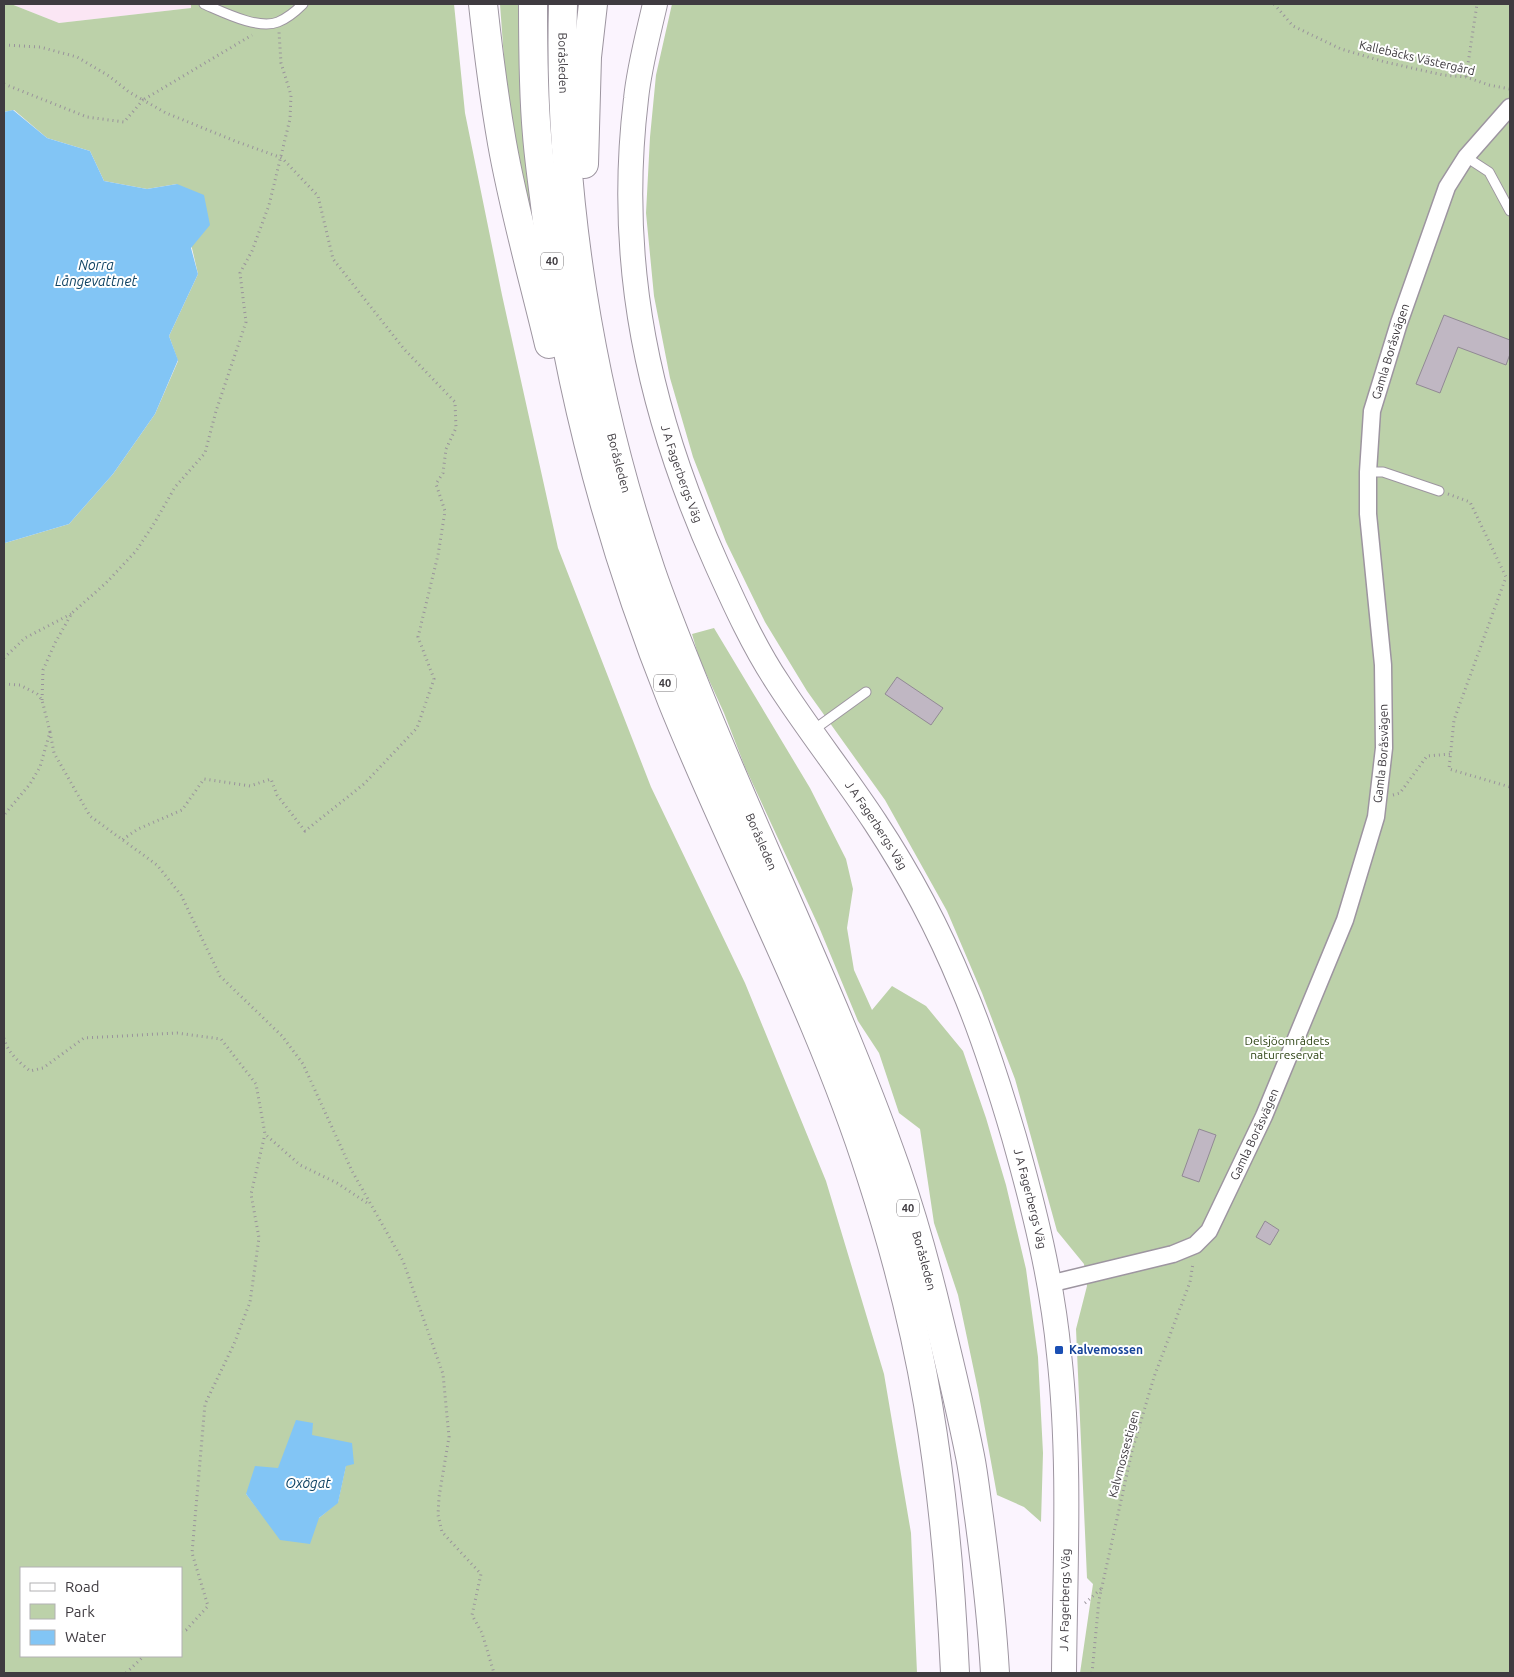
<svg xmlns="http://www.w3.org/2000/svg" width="1514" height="1677" font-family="Ubuntu,sans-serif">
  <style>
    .industrial { fill: #fbe6f4 }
    .green { fill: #bcd1a9; fill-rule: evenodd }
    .water { fill: #82c5f5 }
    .building { fill: #c0b7c3; stroke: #918994 }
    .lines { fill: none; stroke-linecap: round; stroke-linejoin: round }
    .lane-casing { stroke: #9d95a0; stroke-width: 11 }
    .street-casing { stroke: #9d95a0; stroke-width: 19 }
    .secondary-casing { stroke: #9d95a0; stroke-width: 26 }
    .highway-casing { stroke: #9d95a0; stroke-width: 30 }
    .path { stroke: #99939b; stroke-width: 3; stroke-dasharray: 1 4; stroke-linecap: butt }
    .lane { stroke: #fff; stroke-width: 9 }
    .street { stroke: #fff; stroke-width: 16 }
    .secondary { stroke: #fff; stroke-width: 24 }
    .highway { stroke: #fff; stroke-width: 28 }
    .transit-dot { fill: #1a4fb4; stroke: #fff; stroke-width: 2 }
    .labels { text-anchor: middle; stroke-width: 4; stroke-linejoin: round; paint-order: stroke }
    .shield { fill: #fff; stroke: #797679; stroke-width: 1 }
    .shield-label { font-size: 11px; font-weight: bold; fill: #3f3b40 }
    .street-label { font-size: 12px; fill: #3f3b40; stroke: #fff }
    .park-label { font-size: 12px; fill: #2e4415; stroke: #fff }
    .transit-label { font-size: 12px; font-weight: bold; fill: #164399; stroke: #fff; text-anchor: start }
    .water-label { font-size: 14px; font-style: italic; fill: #104464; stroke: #fff }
  </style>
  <rect width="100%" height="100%" fill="#fbf4fe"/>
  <path class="industrial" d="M11,4H191V8L59,23Z"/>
  <path class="green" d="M4,4H11L59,23L191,8V4H454L465,113L502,295L558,548L651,787L745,983L826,1181L884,1374L911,1533L917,1673H4V542L5,543L69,524L113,474L155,414L178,361L169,336L198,274L177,184L147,189L104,181L90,151L47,138L14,110L4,112ZM346,1465L338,1502L319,1518L260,1512L246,1494L278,1469ZM21,1568H181V1656H21Z
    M500,4H520L524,124L532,222L529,221L505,73Z
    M672,4H1510V1673H1080L1093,1584L1087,1578L1076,1329L1087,1286L1084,1264L1057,1231L1015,1079L982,993L947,911L885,800L807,691L765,622L726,542L693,457L670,378L654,296L646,213L650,137L656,75Z
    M714,628L810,788L846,859L853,889L847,928L854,970L872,1010L892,986L926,1006L963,1051L986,1118L1006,1185L1026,1269L1038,1357L1043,1453L1041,1522L1024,1507L997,1495L978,1390L958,1295L934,1223L920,1129L899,1113L879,1053L858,1021L819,927L745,767L724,713L699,658L692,634Z"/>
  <path class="water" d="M13,110L47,138L90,151L104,181L147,189L177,184L204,195L210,225L191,248L198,274L169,336L178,360L155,414L113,474L69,524L5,543L4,542V112Z
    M296,1420L313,1423L312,1435L352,1443L354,1464L346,1466L338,1503L319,1518L310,1544L280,1540L246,1494L255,1466L278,1468Z"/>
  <path class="building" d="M1444,315L1510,340V354L1506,365L1458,347L1440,393L1416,384Z
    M897,677L943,708L931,725L885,694Z
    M1199,1129L1216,1135L1199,1182L1182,1176Z
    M1265,1221L1279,1230L1270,1245L1256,1237Z"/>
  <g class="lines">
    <defs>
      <path id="lane" d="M204,4C223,12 258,30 278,22C288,18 296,11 303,4
        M1466,157L1489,172L1510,211
        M1368,472H1383L1439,491
        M812,731L866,692"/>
      <g id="street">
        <path id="s1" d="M1049,1284L1173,1254L1195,1245L1209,1231L1264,1116L1345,920L1376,817L1384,748L1383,665L1368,514V472L1372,411L1399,323L1447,187L1466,157L1510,107"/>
      </g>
      <g id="secondary">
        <path id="s2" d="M655,4C648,35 639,68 636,99C616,265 649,414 717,565C735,605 754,647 778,683C809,731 844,775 875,822C908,872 939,930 962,986C983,1035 999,1086 1014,1137C1034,1208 1052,1280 1059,1354C1071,1460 1065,1567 1064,1673"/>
      </g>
      <g id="highway">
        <path d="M483,4C488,50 494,97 502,143C514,211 533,277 549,344"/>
        <path d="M533,4C533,47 533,91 537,135C539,161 543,187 546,213C566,382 609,543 672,701C736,860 819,1012 871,1176C895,1250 915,1327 928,1404C943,1493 951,1584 955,1673"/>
        <path id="s3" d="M563,4C558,194 590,391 651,571C665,612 682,653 698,693C762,852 839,1007 896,1169C913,1218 927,1269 939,1320C950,1365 961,1411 970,1456C974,1476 976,1497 979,1517C986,1569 992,1621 995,1673"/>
        <path d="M584,164L587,57L593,4"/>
      </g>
    </defs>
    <use href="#lane" class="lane-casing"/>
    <use href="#street" class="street-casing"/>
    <use href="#secondary" class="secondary-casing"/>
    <use href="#highway" class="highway-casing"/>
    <path class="path" d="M1274,4L1293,26L1341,49L1385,62L1443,75L1466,77L1489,85L1510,89
      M4,45L40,47L77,57L109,76L129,92L143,100L252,35
      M1466,77L1477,4
      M4,84L87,117L124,122L143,100L166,113L235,141L282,158L318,196L333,259L404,349L455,402L456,428L446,449L443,473L436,484L445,511L438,555L418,637L434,679L417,728L364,784L305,831L277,795L271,779L250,786L204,779L182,810L138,829L122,840
      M1448,494L1470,502L1506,577L1454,720L1449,769L1510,787
      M4,658L25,638L71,614
      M4,684L20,685L37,694L42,700L50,732L40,767L30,784L4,815
      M42,700L43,670L55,643L72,613L106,583L136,551L155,522L175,487L205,453L216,411L246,322L240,273L252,251L269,205L290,119L291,95L281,63L279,32
      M50,732L54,753L90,816L157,865L181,895L220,976L282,1036L303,1064L352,1171L403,1261L443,1374L449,1437L439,1497L438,1515L442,1532L481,1574L472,1615L482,1633L494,1673
      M1393,795L1400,793L1427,756L1451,754
      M4,1038C7,1052 19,1062 30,1071L43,1068L84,1038L177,1033L221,1039L256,1084L265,1134L300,1165L337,1183L370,1205
      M1085,1603L1101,1589
      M181,1631L186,1630L208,1606L192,1553L205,1404L234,1344L250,1302L259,1238L251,1194L265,1134
      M126,1673L144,1656
      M1092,1673L1099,1600L1132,1451L1154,1377L1190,1282L1193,1263"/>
    <use href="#lane" class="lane"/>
    <use href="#street" class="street"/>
    <use href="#secondary" class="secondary"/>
    <use href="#highway" class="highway"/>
  </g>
  <rect class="transit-dot" x="1054" y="1345" width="10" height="10" rx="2.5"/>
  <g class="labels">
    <g class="shield">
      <rect x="541" y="252.5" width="22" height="17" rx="4"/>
      <rect x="654" y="674.5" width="22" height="17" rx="4"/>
      <rect x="897" y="1199.5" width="22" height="17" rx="4"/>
    </g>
    <g class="shield-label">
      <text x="552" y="265">40</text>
      <text x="665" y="687">40</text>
      <text x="908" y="1212">40</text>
    </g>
    <g class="street-label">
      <text transform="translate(1417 58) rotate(13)" y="4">Kallebäcks Västergård</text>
      <text dy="4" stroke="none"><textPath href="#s3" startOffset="59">Boråsleden</textPath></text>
      <text dy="4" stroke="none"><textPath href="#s1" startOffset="1088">Gamla Boråsvägen</textPath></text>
      <text dy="4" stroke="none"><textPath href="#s3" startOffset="464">Boråsleden</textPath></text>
      <text dy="4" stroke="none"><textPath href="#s2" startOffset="478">J A Fagerbergs Väg</textPath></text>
      <text dy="4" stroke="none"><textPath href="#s1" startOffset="682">Gamla Boråsvägen</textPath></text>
      <text dy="4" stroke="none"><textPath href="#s2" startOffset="882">J A Fagerbergs Väg</textPath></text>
      <text dy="4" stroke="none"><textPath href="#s3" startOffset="869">Boråsleden</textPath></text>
      <text dy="4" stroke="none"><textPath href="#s1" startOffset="278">Gamla Boråsvägen</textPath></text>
      <text dy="4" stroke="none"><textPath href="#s2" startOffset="1288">J A Fagerbergs Väg</textPath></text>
      <text dy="4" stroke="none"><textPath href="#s3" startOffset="1319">Boråsleden</textPath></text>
      <text transform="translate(1124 1454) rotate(-75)" y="4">Kalvmossestigen</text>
      <text transform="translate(1065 1600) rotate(-89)" y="4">J A Fagerbergs Väg</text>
    </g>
    <g class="park-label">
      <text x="1287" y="1045">Delsjöområdets<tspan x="1287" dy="14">naturreservat</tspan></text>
    </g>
    <g class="transit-label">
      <text x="1069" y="1354">Kalvemossen</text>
    </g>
    <g class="water-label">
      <text x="96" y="270">Norra<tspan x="96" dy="16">Långevattnet</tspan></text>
      <text x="308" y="1488">Oxögat</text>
    </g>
  </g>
  <rect width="1514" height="1677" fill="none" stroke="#3f3b40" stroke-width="10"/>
  <rect x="20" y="1567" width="162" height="90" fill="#ffffff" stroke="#b2b1b3"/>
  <rect x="30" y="1583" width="25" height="8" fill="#ffffff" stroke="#b2b1b3"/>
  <text x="65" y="1592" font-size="15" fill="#3f3b40">Road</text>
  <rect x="30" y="1604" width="25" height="15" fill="#bcd1a9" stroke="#b2b1b3"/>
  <text x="65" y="1617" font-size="15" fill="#3f3b40">Park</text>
  <rect x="30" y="1630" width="25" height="15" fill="#82c5f5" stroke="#b2b1b3"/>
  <text x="65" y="1642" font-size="15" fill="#3f3b40">Water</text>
</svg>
